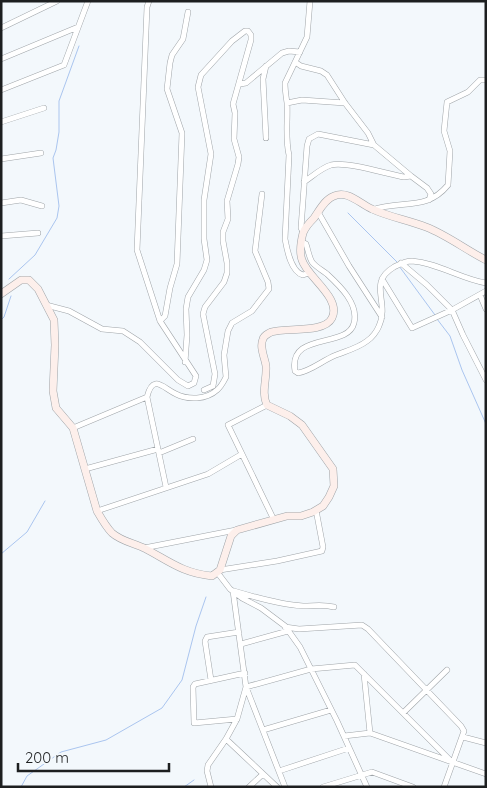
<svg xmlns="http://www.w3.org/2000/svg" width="487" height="788" font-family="Quicksand,sans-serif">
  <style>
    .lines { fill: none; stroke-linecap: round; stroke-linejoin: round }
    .stream { stroke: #aac5ef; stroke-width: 1 }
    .minor-casing { stroke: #9fa4a8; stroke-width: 6 }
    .secondary-casing { stroke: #9fa4a8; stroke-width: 8 }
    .minor { stroke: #fff; stroke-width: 5 }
    .secondary { stroke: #fdefeb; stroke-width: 7 }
  </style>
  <rect width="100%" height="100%" fill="#f3f8fc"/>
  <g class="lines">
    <path class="stream" d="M348,213L397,262
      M399,266L435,315
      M9,279L35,255L57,218L59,206L53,158L56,150L59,132V101L79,46
      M437,319L450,336L462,370L486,424
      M1,320L4,317L11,296
      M1,554L27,532L45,501
      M21,787L27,776L61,752L106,740L162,708L182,680L196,626L206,597
      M184,787L194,780"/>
    <defs>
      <path id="minor" d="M149,1L147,7L137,250L160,321L196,376L194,383
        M1,28L57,1
        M1,59L78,27
        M295,62L301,66L321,71L327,75L345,103L368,133L374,145L411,176L427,188L431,194L429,200
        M240,84L246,83L282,53L289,51L300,52
        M1,90L64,65L88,1
        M287,103L302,100L345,103
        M1,122L44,108
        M266,138L263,79L266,66
        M1,159L41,153
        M304,182C313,176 321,168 331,165C346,161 387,174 404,177L411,176
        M1,203L21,200L42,206
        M372,210C401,199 426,212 448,185L450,151L444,131L447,102L468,92L480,80H486
        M318,212L349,266L382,317
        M303,232L301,228L307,146L309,139L318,134L374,145
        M1,236L38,233
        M302,242L306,244C308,250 309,257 312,262C316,267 322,270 327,274C340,286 359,304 354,323C348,349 288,331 295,371L298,373C311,371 323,360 336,355C346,351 358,348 367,341C372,338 377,331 379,326C390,302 367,283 394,267C400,264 405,261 412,261C438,263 461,279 486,283
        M401,263L427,285L452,310L463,335L486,380
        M309,273L303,275C291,272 287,250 285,239L289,155C285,138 288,120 287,103C286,96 285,90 285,83L307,37L310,1
        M382,279L412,328L452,310L486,291
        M480,295L486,309
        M46,305L69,311L102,329L123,331L140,342L178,380L188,386L194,383
        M160,321L165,316L170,288L177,264L182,133L167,89L170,63L172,55L183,39L188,12
        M185,362L187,335L186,309L188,297L204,270L207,260L204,239V200L211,154L198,87L201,75L232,41L245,31H248L251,35V40L233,104L235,113L234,139L239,157L238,164L227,201L228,219L223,232V241L227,263V273L224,282L205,307L203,314L215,374L213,386L204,390
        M267,405L228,425L274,520
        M73,428L147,397
        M159,453L193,439
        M85,469L158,449
        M166,487L147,397C153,373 163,388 176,394C188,400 206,400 217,390C221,387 224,381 226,377L224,355L228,331L232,323L252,311L269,289L268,282L255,251L262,194
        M97,511L208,474L242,454
        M144,548L236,530
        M220,570L277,561L322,551L323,547L316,510
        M217,572L230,589L242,598L261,608L285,626L300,647L337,721L367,787
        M234,591C254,597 282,605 303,606C315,606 322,604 334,607
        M285,627L299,629L362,625L368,629L461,726L464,731L444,787
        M241,644L288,631
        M364,674L370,733
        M211,680L205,641L207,637L239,632
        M403,713L447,670
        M237,719L194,723L193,687L195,684L245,673
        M263,730L331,710
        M344,736L370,733L486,774
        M463,737L486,743
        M226,739L277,787
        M279,771L349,748
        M211,787L207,771L208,765L226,739L237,719L246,687L233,591
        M249,787L263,774
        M285,787L246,687L311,669L355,665L453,763
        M323,787L372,772L413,787"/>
      <path id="secondary" d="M1,294L21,280H29L38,289L54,320L55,345L53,391L56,408L73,428L97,511C101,518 106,527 112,533C121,541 133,543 144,548C169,561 182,573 212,576L220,570L231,536L237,530L287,516H301L313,512L323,506L329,497L334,486L333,469L302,425L290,416L267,405C261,393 267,379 266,366C265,358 259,347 263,339C264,335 268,334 271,332C286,327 324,334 332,318C342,298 307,277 302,260C299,252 301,241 303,233C305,228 310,222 314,218C319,211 325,199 334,196C348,190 360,204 372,209C389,217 408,220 426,227C447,235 466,250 486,260"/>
    </defs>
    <use href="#minor" class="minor-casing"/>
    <use href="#secondary" class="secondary-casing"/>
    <use href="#minor" class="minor"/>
    <use href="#secondary" class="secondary"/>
  </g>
  <rect width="487" height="788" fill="none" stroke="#1d1f20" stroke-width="5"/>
  <path d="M18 763v8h151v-8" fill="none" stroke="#1d1f20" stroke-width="2.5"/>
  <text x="25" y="763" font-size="15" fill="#1d1f20" stroke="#f3f8fc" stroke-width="4" paint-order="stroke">200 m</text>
</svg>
